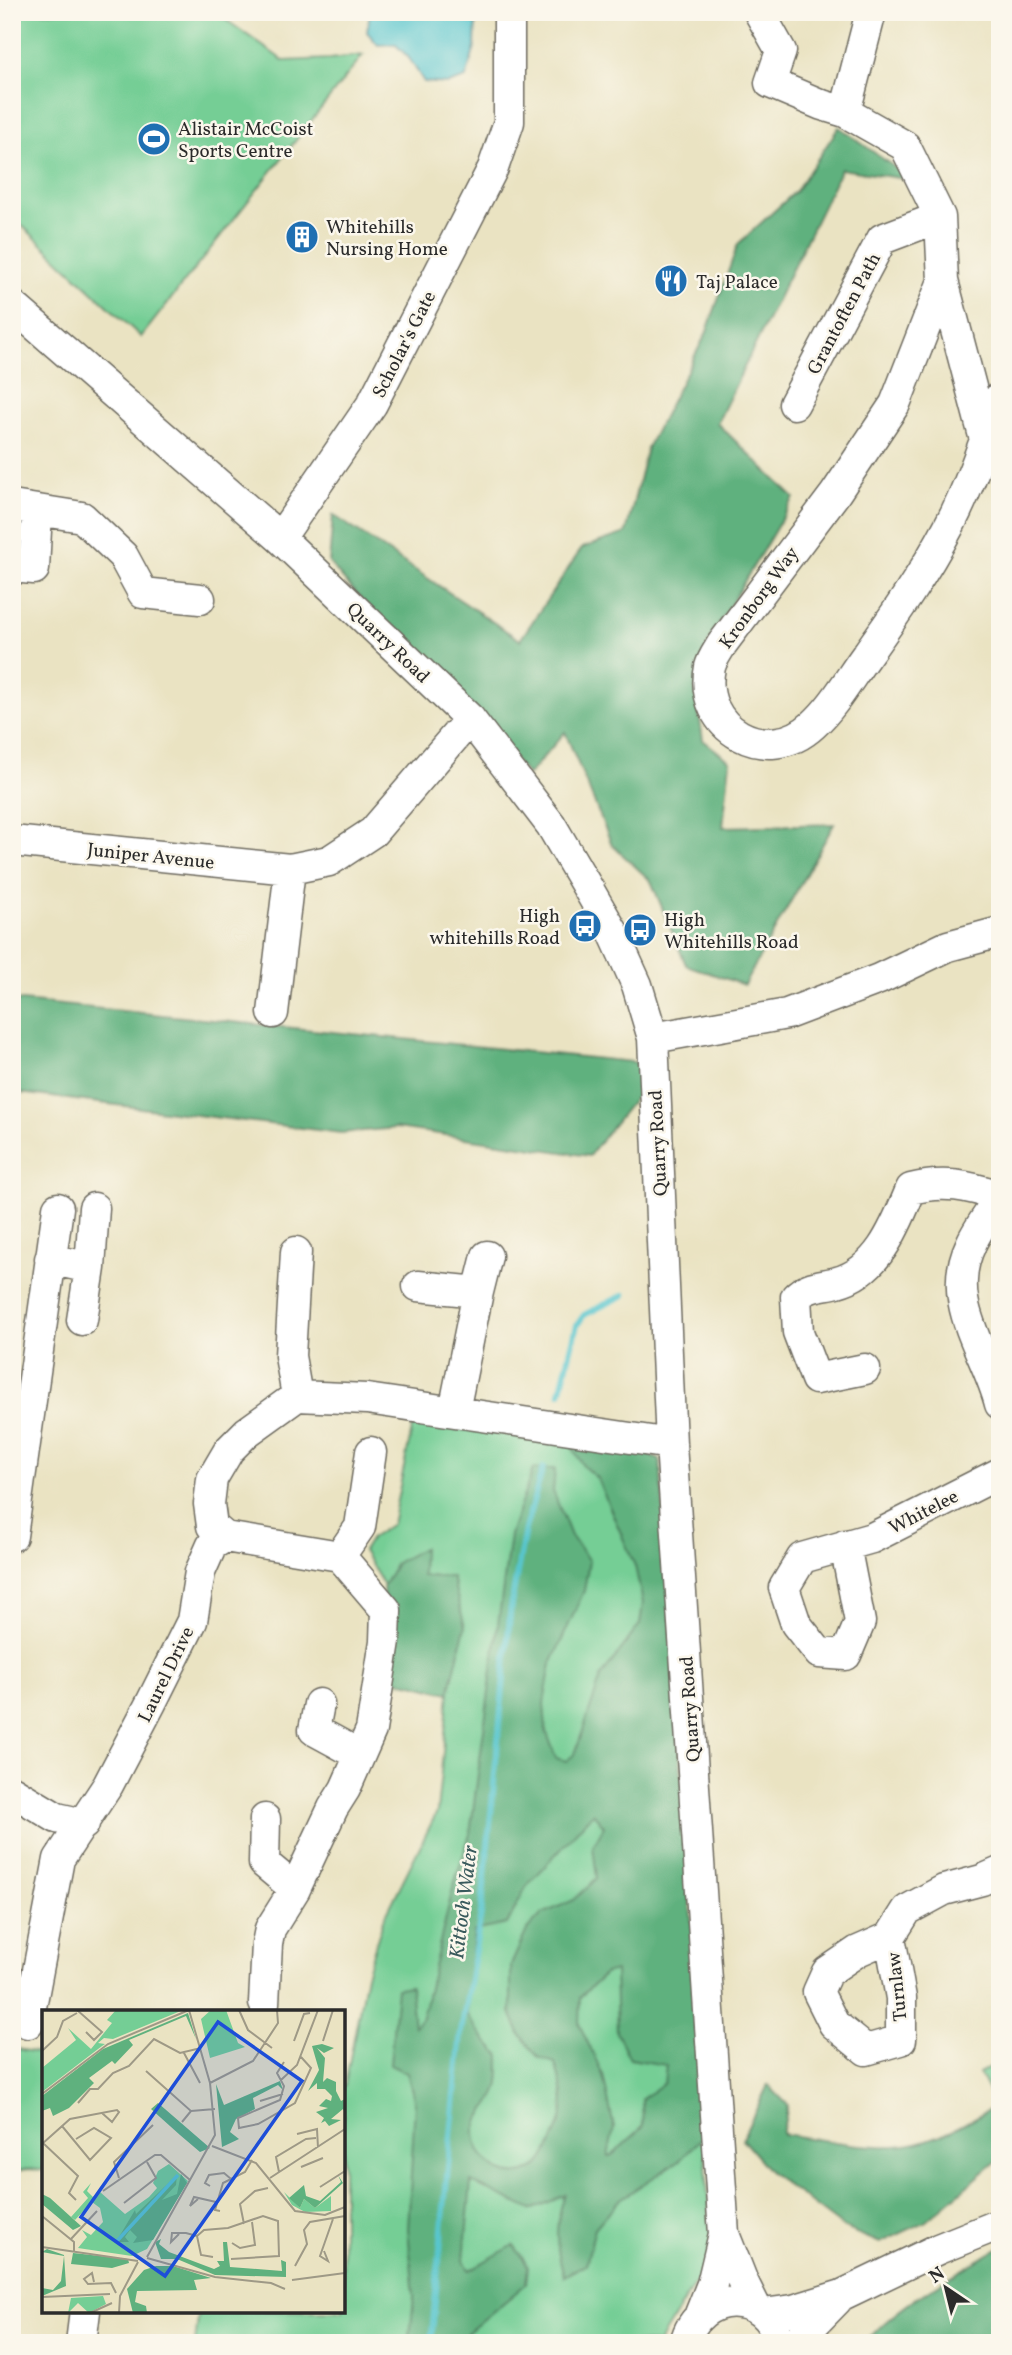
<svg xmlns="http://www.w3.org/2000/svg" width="1012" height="2355" font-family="Vollkorn,serif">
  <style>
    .green { fill: #74ce95; stroke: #507c60; stroke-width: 2 }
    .forest { fill: #5fb17e; stroke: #456e54; stroke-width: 2; fill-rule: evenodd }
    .water { fill: #59c6ce; stroke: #42787c; stroke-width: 2 }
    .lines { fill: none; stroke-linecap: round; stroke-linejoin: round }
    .stream { stroke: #59c6ce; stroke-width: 6 }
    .minor-casing { stroke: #6e6b60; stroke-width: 33 }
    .minor { stroke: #fff; stroke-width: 30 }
    .labels { text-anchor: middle; stroke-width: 5; stroke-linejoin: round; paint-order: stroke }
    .poi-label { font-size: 19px; fill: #2b2b2b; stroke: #fbf7ec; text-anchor: start }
    .street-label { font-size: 19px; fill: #2b2b2b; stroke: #fbf7ec }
    .water-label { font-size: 21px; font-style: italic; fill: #395a5c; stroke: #fbf7ec }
    .inset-river { fill: none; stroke: #59c6ce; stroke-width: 3.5 }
    .inset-road { fill: none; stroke: #9e9986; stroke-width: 2 }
    .view { fill: #1d4ed8; fill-opacity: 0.15; stroke: #1d4ed8; stroke-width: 3.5 }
    .inset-edge { fill: none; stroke: #2b2b2b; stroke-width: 3.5 }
  </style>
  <rect width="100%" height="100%" fill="#fbf7ec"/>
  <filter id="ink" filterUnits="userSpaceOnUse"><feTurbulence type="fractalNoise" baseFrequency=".0143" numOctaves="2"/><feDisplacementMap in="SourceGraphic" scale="14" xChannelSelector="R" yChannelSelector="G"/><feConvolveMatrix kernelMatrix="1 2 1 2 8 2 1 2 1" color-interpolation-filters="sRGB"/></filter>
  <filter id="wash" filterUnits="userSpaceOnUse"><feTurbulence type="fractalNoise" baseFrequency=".00686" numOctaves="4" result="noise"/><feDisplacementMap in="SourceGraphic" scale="28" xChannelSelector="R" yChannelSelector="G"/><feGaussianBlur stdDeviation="1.57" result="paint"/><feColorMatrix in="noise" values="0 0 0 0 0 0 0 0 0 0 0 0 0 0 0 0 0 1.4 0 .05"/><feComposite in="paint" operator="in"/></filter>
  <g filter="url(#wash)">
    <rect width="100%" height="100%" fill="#eae3c2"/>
    <path class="green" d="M12,12H215L284,61L330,59L363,55L141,337L12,216Z
      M413,1424L628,1447L660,1460L711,2243L705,2267L658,2343H195L199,2311H343V2085H345L366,1975L383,1921L437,1812L449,1693L363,1551L371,1538L392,1524Z
      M12,2048L44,2054V2170L27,2169L12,2172Z
      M1000,2062V2103L996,2106L979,2073Z"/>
    <path class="forest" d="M839,127L912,180L841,169L717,423L794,498L709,641L695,688L703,740L730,761L723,827L834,824L744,985L686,965L651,881L612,845L565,732L528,775L365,604L329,563L333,515L520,640L582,548L626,533L647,448L706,334L738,244L796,191Z
      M12,1000L653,1064L641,1090L589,1156L397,1128L341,1133L12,1092Z
      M569,1441L628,1447L660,1460L706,2134L680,2160L619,2200L595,2228L586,2264L564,2276C555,2246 554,2225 565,2195L531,2210L471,2182L464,2260L469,2270L514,2245L528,2266L526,2284L455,2343H415L410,2336L414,2297L408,2229L415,2103L407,2073L390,2065L397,1988L410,1986L414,2027L422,2017L453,1888L470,1834L510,1535L533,1469H555L553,1491L571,1536L589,1561L584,1591L551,1664L544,1703L546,1730L556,1758L566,1761L575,1754L601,1677L640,1624L643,1603L635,1566L597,1478L583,1466ZM593,1813L604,1826L593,1846L597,1878L574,1900L542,1914L527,1930L511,1965V2012L520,2034L538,2057L555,2063C559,2078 566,2097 563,2111C561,2123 549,2152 542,2161C517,2189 480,2169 475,2135C473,2120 494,2104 498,2088C501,2078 499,2066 500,2056L479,2033L467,2013L474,1931L507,1924L526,1887ZM615,1971L617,2033L630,2059L666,2065L664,2083L642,2099L643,2127L612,2155L608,2156L614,2128L603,2075L579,2024L580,1997L605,1974Z
      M423,1548L422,1576L452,1577L465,1627L449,1693L388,1678L383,1587L396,1563Z
      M768,2085L788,2105L782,2134C822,2139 866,2150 906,2145C940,2140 971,2120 1000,2103V2158L925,2222L880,2243L844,2228L771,2173L742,2139Z
      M1000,2247V2343H866C892,2307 961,2271 1000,2247Z"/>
    <path class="water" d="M370,12H476L475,47L466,78L448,84L424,82L409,58L395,44L378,45L367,32Z"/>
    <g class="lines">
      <path class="stream" d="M560,1393L577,1325L584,1315L624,1295
        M431,2343L461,2032L482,1908L511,1605L525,1529L543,1468"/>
    </g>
  </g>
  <g filter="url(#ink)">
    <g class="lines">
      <defs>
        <path id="minor" d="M759,12L781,51L770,83L822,105L845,112L905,146L940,217L943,281L895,404L835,494L722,644C718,651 712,659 710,667C697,730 768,767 813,725C834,706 849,679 865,657C895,615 925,572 949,526C970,486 985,440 1000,397
          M845,112L871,12
          M943,281L985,440
          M12,305L280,538L470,719L551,825L589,890L613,932L637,985L653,1038L671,1444L724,2234L743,2282L756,2308
          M794,404L882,239L940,217
          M12,506L82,517L123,556L143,593L200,599
          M280,538L372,404L493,168L509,122V12
          M12,567L34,569L37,511
          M12,841L290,869L273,1013
          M290,869L329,861L373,832L470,719
          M653,1038L787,1014L879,979L948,946L1000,932
          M1000,1198C990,1213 978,1228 971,1244C943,1302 986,1349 1000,1404
          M296,1252L290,1356L297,1396
          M50,1259L90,1268L82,1320
          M90,1268L94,1208
          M418,1286L478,1292L454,1411
          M478,1292L487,1256
          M865,1369L816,1379L798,1332L796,1297C807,1285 823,1286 837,1282C879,1271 896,1225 911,1189C944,1180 968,1186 1000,1196
          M12,1536L58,1208
          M225,1537L340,1556L386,1610L385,1641L371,1730L345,1789L333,1808L295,1889L270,1929L267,1944L264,2003
          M845,1545L860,1622L846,1655L819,1653L796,1624L784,1588L802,1558L872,1538L1000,1473
          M340,1556L360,1527L371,1452
          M319,1704L314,1730L360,1755
          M12,1791L57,1818L84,1824
          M265,1819L264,1863L295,1889
          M890,1937L901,1998V2040L866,2050L834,2024L818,1992L827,1972L858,1951L890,1937L907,1910L944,1890L982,1880L1000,1872
          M28,2023L59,1859L108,1785L151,1703L192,1621L200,1572L212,1545L225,1537L212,1526L209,1504L212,1479L229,1450L247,1432L297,1396L367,1399L671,1444
          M700,2314L712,2284L724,2234
          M763,2314L793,2310L842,2295L938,2249L1000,2224
          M81,2343L85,2311
          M685,2343C698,2290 767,2288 779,2343
          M795,2343L837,2300"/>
      </defs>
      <use href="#minor" class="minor-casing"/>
      <use href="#minor" class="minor"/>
    </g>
  </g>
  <defs>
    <symbol id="stadium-disc" viewBox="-11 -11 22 22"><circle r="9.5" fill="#1f6fb2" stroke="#fbf7ec"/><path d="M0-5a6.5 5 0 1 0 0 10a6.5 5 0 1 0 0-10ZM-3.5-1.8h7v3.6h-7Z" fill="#fff"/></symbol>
    <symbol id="building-disc" viewBox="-11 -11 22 22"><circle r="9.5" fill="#1f6fb2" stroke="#fbf7ec"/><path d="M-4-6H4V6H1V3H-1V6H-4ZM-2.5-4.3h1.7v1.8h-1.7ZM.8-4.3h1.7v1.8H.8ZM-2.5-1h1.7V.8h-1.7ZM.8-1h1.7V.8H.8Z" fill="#fff"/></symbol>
    <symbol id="restaurant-disc" viewBox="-11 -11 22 22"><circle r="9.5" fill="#1f6fb2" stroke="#fbf7ec"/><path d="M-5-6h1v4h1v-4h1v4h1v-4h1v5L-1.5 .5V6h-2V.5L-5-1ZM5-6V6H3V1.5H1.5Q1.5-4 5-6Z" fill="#fff"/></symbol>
    <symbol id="bus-disc" viewBox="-11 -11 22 22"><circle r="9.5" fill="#1f6fb2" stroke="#fbf7ec"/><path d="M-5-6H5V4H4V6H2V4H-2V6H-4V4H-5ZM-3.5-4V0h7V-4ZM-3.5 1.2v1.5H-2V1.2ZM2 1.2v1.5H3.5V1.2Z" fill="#fff"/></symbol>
  </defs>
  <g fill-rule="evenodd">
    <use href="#stadium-disc" x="135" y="120" width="38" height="38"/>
    <use href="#building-disc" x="283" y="218" width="38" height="38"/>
    <use href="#restaurant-disc" x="652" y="262" width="38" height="38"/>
    <use href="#bus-disc" x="566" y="907" width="38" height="38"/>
    <use href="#bus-disc" x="621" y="911" width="38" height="38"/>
  </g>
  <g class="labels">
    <g class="poi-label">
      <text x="178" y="135">Alistair McCoist<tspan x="178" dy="22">Sports Centre</tspan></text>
      <text x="326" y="233">Whitehills<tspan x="326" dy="22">Nursing Home</tspan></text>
      <text x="696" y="288">Taj Palace</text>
      <text x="560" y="922" text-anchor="end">High<tspan x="560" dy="22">whitehills Road</tspan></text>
      <text x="664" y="926">High<tspan x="664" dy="22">Whitehills Road</tspan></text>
    </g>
    <g class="street-label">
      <text transform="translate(843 313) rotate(-62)" y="7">Grantoften Path</text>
      <text transform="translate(403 344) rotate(-63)" y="7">Scholar's Gate</text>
      <text transform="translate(758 597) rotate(-54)" y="7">Kronborg Way</text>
      <text transform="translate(389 642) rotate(44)" y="7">Quarry Road</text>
      <text transform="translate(151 855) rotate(6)" y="7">Juniper Avenue</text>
      <text transform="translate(657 1143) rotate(-93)" y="7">Quarry Road</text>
      <text transform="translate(923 1511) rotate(-27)" y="7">Whitelee</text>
      <text transform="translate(165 1674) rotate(-64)" y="7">Laurel Drive</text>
      <text transform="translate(689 1709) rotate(-94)" y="7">Quarry Road</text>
      <text transform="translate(896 1987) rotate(-96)" y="7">Turnlaw</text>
    </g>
    <g class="water-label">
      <text transform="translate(463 1902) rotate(-83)" y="7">Kittoch Water</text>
    </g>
  </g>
  <g transform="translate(42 2010)">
    <rect width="303" height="303" fill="#eae3c2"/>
    <path d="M74,0H141L71,29L62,28L56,33L63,34L60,36L0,82V58L34,30L26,18L49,39L70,13L65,10ZM169,0H184L196,33L203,37L168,48L159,9ZM127,154L146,171L105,239L90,246L36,238L45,227L40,220L49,225L61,212L58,198L50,192L33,210L29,207L46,188L41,182L49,173L45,181L51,187L58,182L83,204L107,187L115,178L111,173L116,161ZM242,182L258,198L262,189L273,198L289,186V201L263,202L250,195ZM61,286L64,294L47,303L36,293L26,303L29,288Z" fill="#74ce95"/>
    <path d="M146,3L154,29L144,6L87,30L91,35L73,54L70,51L47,68L52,73L27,98L11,106L8,98L0,101V86L61,39ZM280,34L292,38L282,43L275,38L283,48L281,72L285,68L294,72V81L299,91L303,89V103L301,99L289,109L299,110L287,116L283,111L279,113L282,108L274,102L286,98L277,96L284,89L289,91L290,86L283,79H275V73L266,81L277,60L270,36ZM238,71L241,80L236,75L211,88L213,99L194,109L188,122L197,129L180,137L174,74L182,95ZM116,93L168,138L158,142L138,125L109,99ZM139,164L145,173L111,230L91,233L95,227L88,220L83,227L87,232H74L93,200L94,204L135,165L134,175L120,190L135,184ZM296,165L301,173L273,198L262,189L258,198L247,188L262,175L264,186L278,191L299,172ZM0,184L8,188L39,216L31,220L0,194ZM119,229L117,234L127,242L172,259L178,256L175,251H182L181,232H185L188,257L240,261L239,250L244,252V267L173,265L135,249H119L113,232ZM5,239L22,245L24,276L0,286V278L11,280L19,271L22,246L0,242ZM31,243L86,249L87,253L70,258L29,254ZM114,256H131L169,268L152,270L155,280L95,281L93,292L104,296L105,303H91L85,279L102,260Z" fill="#5fb17e"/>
    <path class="inset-river" d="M75,231L136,165"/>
    <path class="inset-road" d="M35,0L60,22L52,30L44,22M197,0L206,20L230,38M252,31L262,4L268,3M281,31L291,0M0,41L15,27L21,11L35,3M142,43L158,73M242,52L235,63L242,76L238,90L196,108L197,118L216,114L253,93L269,58L259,47M104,61L149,101L140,112M239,70L255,55L276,0M168,73L211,51L236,13L235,0M0,84L66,34L147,0M218,91L241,84M36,93L48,79H56L71,63L87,56L112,29L138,43L159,38M149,101L173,99M20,116L48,150L69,128L52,118L34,129M255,124L275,119L276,138M1,133L36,166L27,183L34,190M0,134L28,109L75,100L77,102L70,112L60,103M170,136L214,153L253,201L283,205L303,197M259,157L281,148M237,162L234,147L264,129L274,128M77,168L72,152L111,115M228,168L303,119M168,176L163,173L167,165L182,163L189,169M278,177L303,161M61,181L113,145H119L148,170M156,189L148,196L152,187L174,192M82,193L114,168L105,152M178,201L173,200L181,173L203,162L210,150M0,206L32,232V241M202,214L198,194L213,181L226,178M137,224L129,232L130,223H144L155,226M155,226L162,220L186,218L221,206L236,211L237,246L189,249M155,226L159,245L171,247M29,229L55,201M190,233L198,238L213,235L210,212M0,237L96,251M282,241L286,251L278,246L291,209M105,247L173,125L168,73L147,0M105,248L173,267L229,273L243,279M253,256L265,234L262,220L268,212L303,206M250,270L303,263M52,272L50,263L42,269L46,274L69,273L74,283M0,287L68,284M48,303L70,293M77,303L78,286L96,252"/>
    <path class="view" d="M176,12L260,71L123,266L39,207Z"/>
    <rect width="303" height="303" class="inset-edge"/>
  </g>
  <rect width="1012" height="2355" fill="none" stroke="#fbf7ec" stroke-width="42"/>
  <g transform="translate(946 2288) rotate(325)" stroke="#fbf7ec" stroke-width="5" paint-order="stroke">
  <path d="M0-5L12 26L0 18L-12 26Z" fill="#2b2b2b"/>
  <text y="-10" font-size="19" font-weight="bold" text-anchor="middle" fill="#2b2b2b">N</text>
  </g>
</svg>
